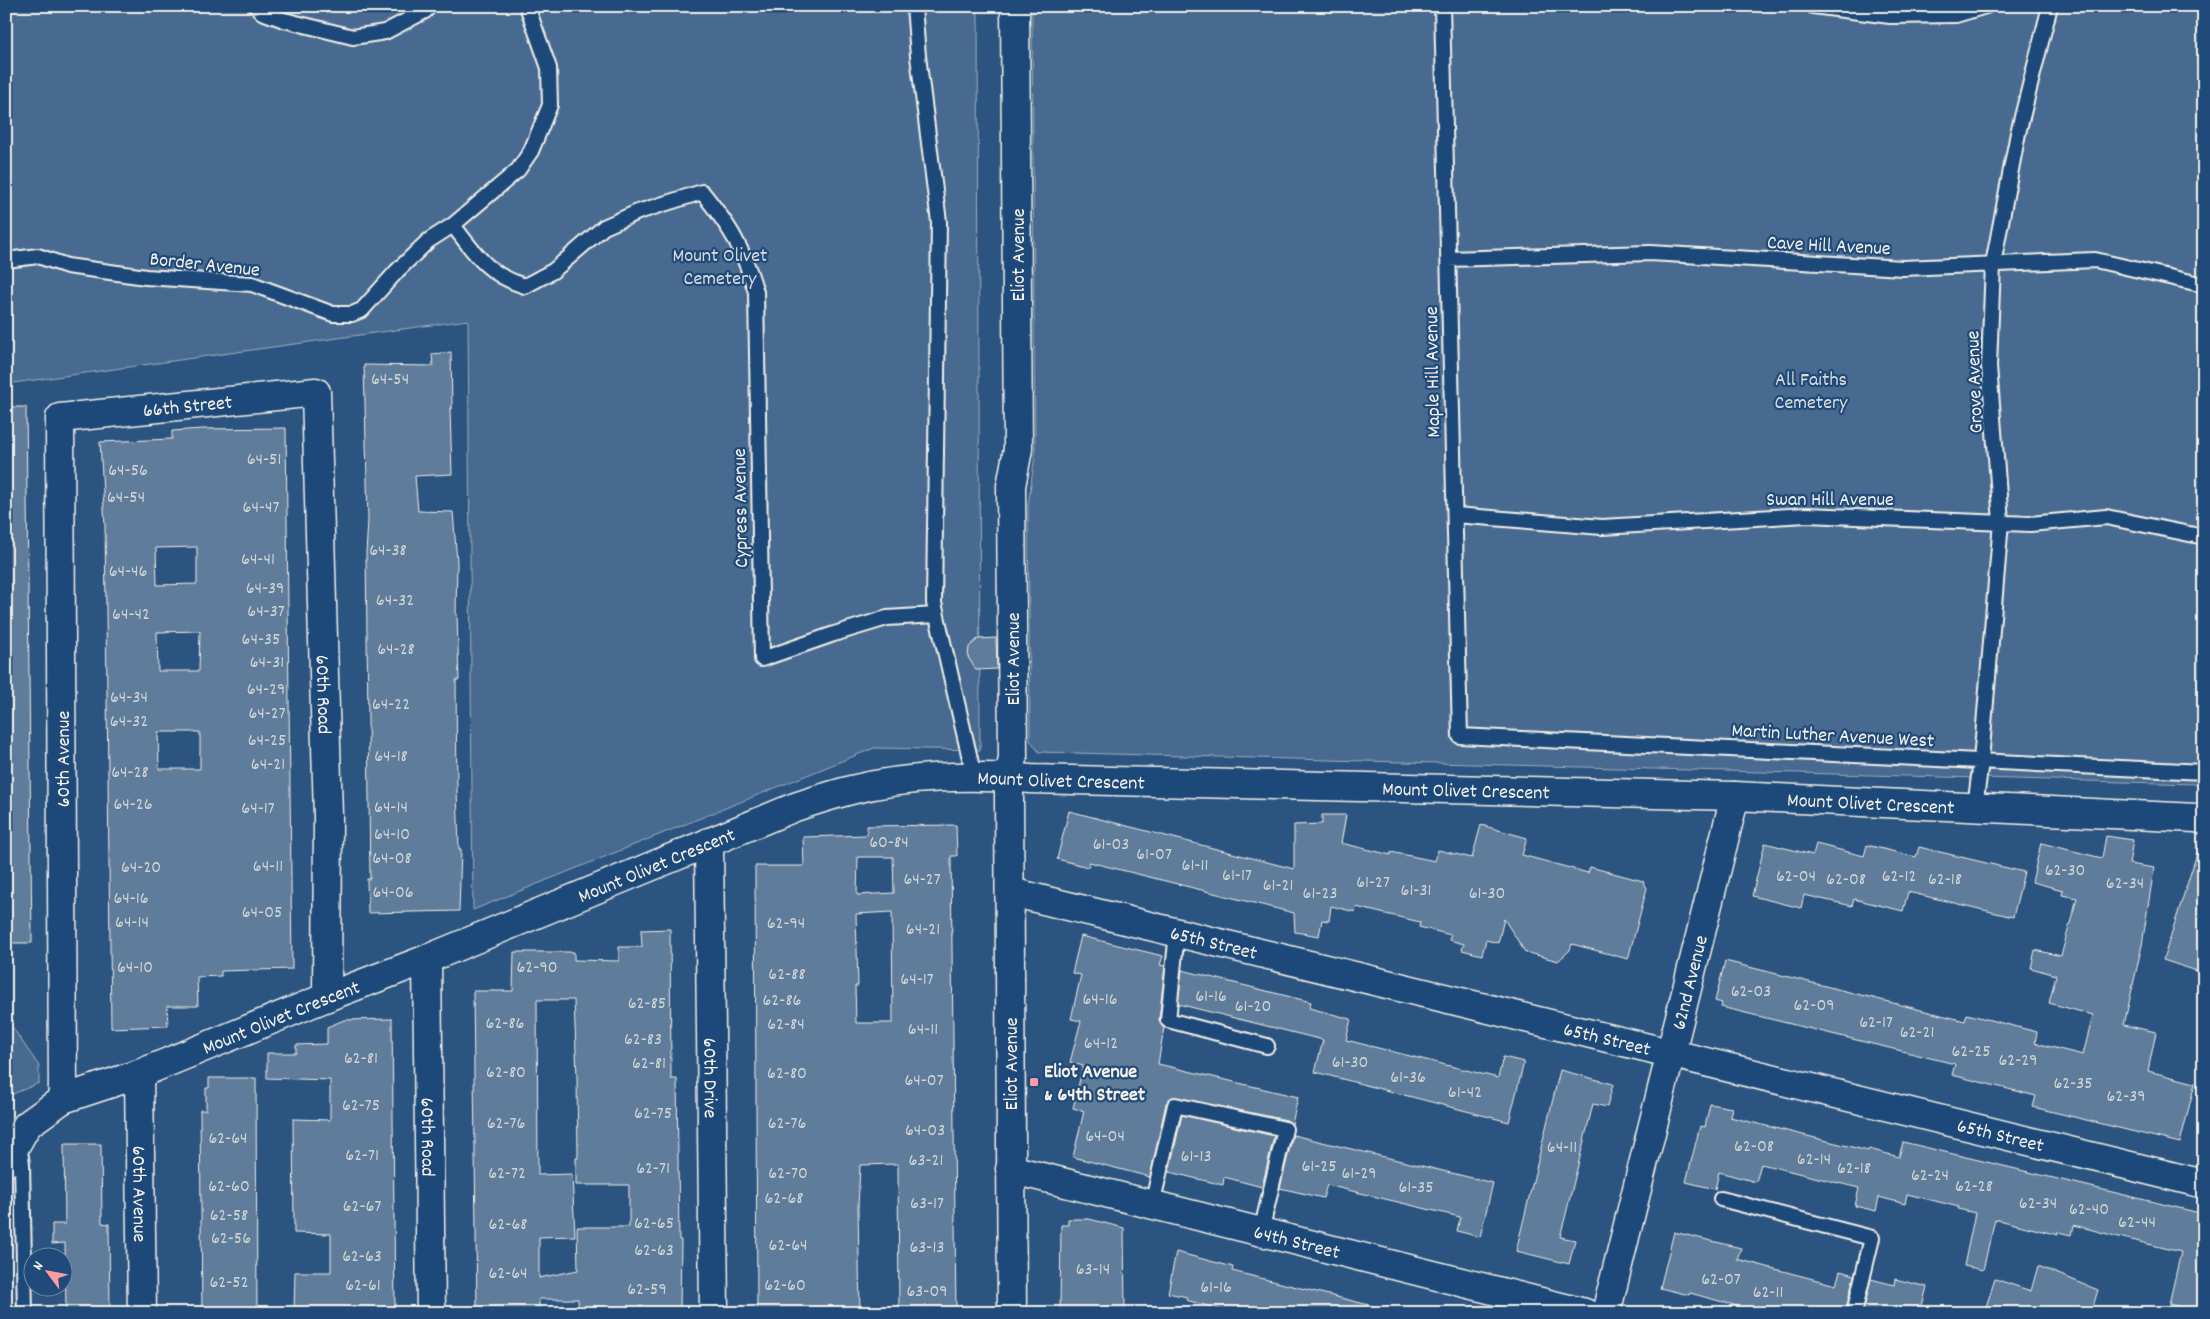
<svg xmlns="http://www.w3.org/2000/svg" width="2210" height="1319" font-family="Dekko,sans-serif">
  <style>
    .green { fill: #496b90; stroke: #9eaebc }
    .building { fill: #5e7b9a; stroke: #f4f1e8; fill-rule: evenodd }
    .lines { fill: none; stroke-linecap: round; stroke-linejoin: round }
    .service-casing { stroke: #f4f1e8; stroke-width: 18 }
    .minor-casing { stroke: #f4f1e8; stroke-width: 31 }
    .service { stroke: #1f4a7a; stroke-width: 14 }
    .minor { stroke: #1f4a7a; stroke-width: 28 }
    .poi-dot { fill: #ff9aa2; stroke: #1f4a7a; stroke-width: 2 }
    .labels { text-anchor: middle; stroke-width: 4.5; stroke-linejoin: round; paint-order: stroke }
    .number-label { font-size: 18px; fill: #ced4d4 }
    .street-label { font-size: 20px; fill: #f4f1e8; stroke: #1f4a7a }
    .park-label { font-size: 20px; fill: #dadddb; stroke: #1f4a7a }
    .poi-label { font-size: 20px; font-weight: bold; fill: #f4f1e8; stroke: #1f4a7a; text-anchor: start }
  </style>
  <rect width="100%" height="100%" fill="#2c5481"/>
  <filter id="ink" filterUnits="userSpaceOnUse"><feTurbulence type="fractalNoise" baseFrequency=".02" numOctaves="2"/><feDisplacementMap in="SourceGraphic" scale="10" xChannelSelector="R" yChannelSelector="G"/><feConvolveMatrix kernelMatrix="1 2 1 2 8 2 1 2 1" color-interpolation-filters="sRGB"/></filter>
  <g filter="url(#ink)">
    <path class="green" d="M6,6H978L980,750L874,748L473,910L468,320L6,384Z
      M1032,6H2204V787L2195,784L1039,752L1030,740L1028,506L1035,454Z
      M6,1018L39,1066V1083L6,1097Z"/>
    <path class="building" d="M451,352L452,408L450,409L452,474L415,476L418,511L453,512L457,562L456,614H457L459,680H456L457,790L459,849H461L459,911L368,913L367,879H370L366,554L368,520L364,365L433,366L432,354Z
      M6,407H26L32,943H6Z
      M286,428L292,969L221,971V976L197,977L198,1006H167L168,1026L111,1028L105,526L100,442L172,439V431L203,429ZM197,547V584L157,585L156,548ZM200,631L199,671H158L157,632ZM158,732H200V769H159Z
      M996,638L997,669L976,670L968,657L969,647L978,639Z
      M1069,811L1294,869V825L1322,824V815H1346L1341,843L1391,855V852L1435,861L1438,850L1472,858L1481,825L1527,838L1522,855L1588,873L1590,867L1643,881L1647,888L1628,959L1572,944L1570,950L1558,961L1525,952L1504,919L1498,943L1486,940L1482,955L1462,950L1464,944L1449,940L1451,935L1419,927L1420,922L1356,907L1355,912L1331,906L1329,921L1322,920L1319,936L1295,932L1294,913L1089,862L1088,867L1057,859Z
      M956,825L957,856H951L956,1313H899L898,1164L860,1165L858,1208L860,1313H757L755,866H804L803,837L867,835V826ZM858,857H893L894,893L857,895ZM892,912L893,1023H856L855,986H858L856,914Z
      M2106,836L2133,840L2129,864L2154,868L2142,945L2124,1025L2156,1032L2148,1071L2195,1083L2180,1143L2033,1107L2036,1096L1952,1075L1955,1064L1721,1007L1722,1003L1715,1001L1725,961L1965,1021L1967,1014L2037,1032L2035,1043L2083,1055L2093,1015L2049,1003L2056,975L2031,968L2035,950L2061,956L2077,898L2062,895L2063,890L2032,882L2041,843L2102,858Z
      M1765,843L1813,855L1816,844L1864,856L1867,845L1916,857L1919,847L2024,872L2013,917L1908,892L1903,911L1854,899L1852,906L1804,895L1801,908L1752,896Z
      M2200,844H2204V950L2197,971L2163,960Z
      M670,929L671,1079H677L679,1240H681L680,1313H579L578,1299H539V1313H477L473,991H513L514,952H574V960L619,961V947H642L641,930ZM537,1000H574L577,1077L578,1158H576V1185H629V1227H577L578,1270L539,1278V1237L575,1236L572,1174L538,1175Z
      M1081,936L1163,956L1160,965L1165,966L1159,1020L1164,1027L1158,1064L1298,1097L1292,1124L1287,1120L1173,1097L1166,1103L1150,1177L1073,1157L1084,1111L1073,1108L1083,1066L1070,1062L1081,1021L1071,1019L1081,975L1072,973Z
      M1182,970L1311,1002L1309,1008L1351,1019L1346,1040L1498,1078L1503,1057L1524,1062L1509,1122L1315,1072L1323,1040L1178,1004Z
      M392,1019L395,1313H294L295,1272H331V1234L294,1233L293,1119L330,1120V1080L267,1078V1053H296V1045L327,1044V1027L344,1020Z
      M1560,1070L1613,1084L1607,1107L1593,1104L1565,1218L1560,1237L1575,1240L1569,1264L1516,1251Z
      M209,1078H256L257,1313H202L200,1110H206V1088H209Z
      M1710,1104L1732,1108L1730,1117L1868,1151L1869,1149L1899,1157L1903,1142L2204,1214V1313L2169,1304L2181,1252L2115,1236L2074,1225L2072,1235L2058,1232V1235L1995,1219L1983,1270L1964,1266L1975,1213L1958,1209L1959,1207L1907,1194L1905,1204L1879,1197L1876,1211L1855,1206L1859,1188L1761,1164L1756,1182L1719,1172L1715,1189L1686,1182L1700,1126L1705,1127Z
      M1182,1115L1274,1136L1262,1187L1224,1177L1223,1185L1169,1172Z
      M1293,1135L1493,1183L1480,1237L1457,1231L1460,1217L1327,1185L1323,1198L1280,1188Z
      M64,1144H101L102,1223L109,1224L110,1313H66L65,1243L52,1244V1224H65Z
      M1068,1219H1089L1124,1228L1125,1313H1060L1061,1225H1068Z
      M1674,1232L1741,1248L1737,1259L1836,1285L1840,1271L1854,1275L1845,1313H1763L1690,1293L1689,1295L1660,1288Z
      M1176,1252L1233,1267L1232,1271L1373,1306L1372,1313H1234L1186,1300L1187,1297L1168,1293Z
      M2038,1266L2098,1290L2091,1313H1984L1995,1279L2031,1291Z
      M1871,1279L1894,1285L1895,1279L1927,1287L1920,1313H1863Z"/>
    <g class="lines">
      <defs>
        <path id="service" d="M256,6L262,12L284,20L353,37L385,32L425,11L430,6
          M914,6L918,56L939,222L934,603L974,776
          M1442,6L1460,736L2204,772
          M1813,6L1890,16L1956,15L1986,6
          M453,225C475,254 488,275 525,286L553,271L604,227L638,212L702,192C731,228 743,248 756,292L762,659L834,634L887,618L936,615
          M1448,259L1650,253L1903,268L2095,260L2204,285
          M6,260L38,256L67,266L146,277L252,284L333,314H352L362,310L397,271L428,241L453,225L518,170L531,151L550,105L549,68L527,6
          M1455,515L1602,527L1806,515L2030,524L2106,517L2204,537
          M1975,807L1981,761L2001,522L1989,366L1993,264L2018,133L2050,6
          M1177,932L1168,1020L1267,1046
          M19,1144L22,1164L25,1313
          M1721,1199L1872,1238L1854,1313
          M1152,1205L1175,1105L1285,1129L1261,1232"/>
        <g id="minor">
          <path id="s1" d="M709,842L714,1313"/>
          <path id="s2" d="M1011,892L2204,1184"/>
          <path id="s3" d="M427,959L431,1313"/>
          <path id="s4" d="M139,1074L142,1313"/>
          <path id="s5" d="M63,1099L60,418L316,392L328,816L327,997"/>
          <path id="s6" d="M6,1162L27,1125L63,1099L139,1074L327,997L427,959L795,807C813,801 832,795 851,790C910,775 971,775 1031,779L1735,796L2196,818L2204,820"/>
          <path id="s7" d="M1010,1169L1585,1313"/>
          <path d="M1012,1313L1009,798V778L1013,758L1011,486L1018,449L1015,6"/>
          <path id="s8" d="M1606,1313L1735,796"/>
        </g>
      </defs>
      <use href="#service" class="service-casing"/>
      <use href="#minor" class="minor-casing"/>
      <use href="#service" class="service"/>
      <use href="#minor" class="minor"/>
    </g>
  </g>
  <rect class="poi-dot" x="1029" y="1077" width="10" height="10" rx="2.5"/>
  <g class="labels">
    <g class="number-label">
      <text x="390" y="384">64-54</text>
      <text x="264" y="464">64-51</text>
      <text x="128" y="475">64-56</text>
      <text x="126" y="502">64-54</text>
      <text x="261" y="512">64-47</text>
      <text x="388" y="555">64-38</text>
      <text x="258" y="564">64-41</text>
      <text x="128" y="576">64-46</text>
      <text x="265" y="593">64-39</text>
      <text x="395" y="605">64-32</text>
      <text x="266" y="616">64-37</text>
      <text x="131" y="619">64-42</text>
      <text x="261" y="644">64-35</text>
      <text x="396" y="654">64-28</text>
      <text x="267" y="667">64-31</text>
      <text x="266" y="694">64-29</text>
      <text x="129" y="702">64-34</text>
      <text x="391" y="709">64-22</text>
      <text x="267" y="718">64-27</text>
      <text x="129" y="726">64-32</text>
      <text x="267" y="745">64-25</text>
      <text x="391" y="761">64-18</text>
      <text x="268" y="769">64-21</text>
      <text x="130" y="777">64-28</text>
      <text x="133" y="809">64-26</text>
      <text x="391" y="812">64-14</text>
      <text x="258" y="813">64-17</text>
      <text x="392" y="839">64-10</text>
      <text x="889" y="847">60-84</text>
      <text x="1111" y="849">61-03</text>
      <text x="1154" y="859">61-07</text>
      <text x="392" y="863">64-08</text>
      <text x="1195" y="870">61-11</text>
      <text x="268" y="871">64-11</text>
      <text x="141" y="872">64-20</text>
      <text x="2065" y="875">62-30</text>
      <text x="1237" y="880">61-17</text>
      <text x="1796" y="881">62-04</text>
      <text x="1899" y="881">62-12</text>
      <text x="922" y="884">64-27</text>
      <text x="1846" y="884">62-08</text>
      <text x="1945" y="884">62-18</text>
      <text x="1373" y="887">61-27</text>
      <text x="2125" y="888">62-34</text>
      <text x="1278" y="890">61-21</text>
      <text x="1416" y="895">61-31</text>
      <text x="393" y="897">64-06</text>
      <text x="1320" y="898">61-23</text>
      <text x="1487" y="898">61-30</text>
      <text x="131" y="903">64-16</text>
      <text x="262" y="917">64-05</text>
      <text x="132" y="927">64-14</text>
      <text x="786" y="928">62-94</text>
      <text x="923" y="934">64-21</text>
      <text x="135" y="972">64-10</text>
      <text x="537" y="972">62-90</text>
      <text x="787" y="979">62-88</text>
      <text x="917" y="984">64-17</text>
      <text x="1751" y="996">62-03</text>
      <text x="1211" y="1001">61-16</text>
      <text x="1100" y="1004">64-16</text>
      <text x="782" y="1005">62-86</text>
      <text x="647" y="1008">62-85</text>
      <text x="1814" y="1010">62-09</text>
      <text x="1253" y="1011">61-20</text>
      <text x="1876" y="1027">62-17</text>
      <text x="505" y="1028">62-86</text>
      <text x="786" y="1029">62-84</text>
      <text x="923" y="1034">64-11</text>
      <text x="1917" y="1037">62-21</text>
      <text x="643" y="1044">62-83</text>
      <text x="1101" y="1048">64-12</text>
      <text x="1971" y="1056">62-25</text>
      <text x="361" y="1063">62-81</text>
      <text x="2018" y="1065">62-29</text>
      <text x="1350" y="1067">61-30</text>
      <text x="649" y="1068">62-81</text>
      <text x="506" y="1077">62-80</text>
      <text x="787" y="1078">62-80</text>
      <text x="1408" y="1082">61-36</text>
      <text x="924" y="1085">64-07</text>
      <text x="2073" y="1088">62-35</text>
      <text x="1465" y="1097">61-42</text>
      <text x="2126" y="1101">62-39</text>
      <text x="361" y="1110">62-75</text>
      <text x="653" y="1118">62-75</text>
      <text x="506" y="1128">62-76</text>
      <text x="787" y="1128">62-76</text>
      <text x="925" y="1135">64-03</text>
      <text x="1105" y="1141">64-04</text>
      <text x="228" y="1143">62-64</text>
      <text x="1754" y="1151">62-08</text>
      <text x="1562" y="1152">64-11</text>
      <text x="362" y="1160">62-71</text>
      <text x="1196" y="1161">61-13</text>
      <text x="1814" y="1164">62-14</text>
      <text x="926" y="1165">63-21</text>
      <text x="1319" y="1171">61-25</text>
      <text x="653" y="1173">62-71</text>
      <text x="1854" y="1173">62-18</text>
      <text x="507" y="1178">62-72</text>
      <text x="788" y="1178">62-70</text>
      <text x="1359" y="1178">61-29</text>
      <text x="1930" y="1180">62-24</text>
      <text x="229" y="1191">62-60</text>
      <text x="1974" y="1191">62-28</text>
      <text x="1416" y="1192">61-35</text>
      <text x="784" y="1203">62-68</text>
      <text x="927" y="1208">63-17</text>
      <text x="2038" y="1208">62-34</text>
      <text x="362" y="1211">62-67</text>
      <text x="2089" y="1214">62-40</text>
      <text x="229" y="1220">62-58</text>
      <text x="2137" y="1227">62-44</text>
      <text x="654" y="1228">62-65</text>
      <text x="508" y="1229">62-68</text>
      <text x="231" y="1243">62-56</text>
      <text x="788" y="1250">62-64</text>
      <text x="927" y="1252">63-13</text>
      <text x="654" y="1255">62-63</text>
      <text x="362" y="1261">62-63</text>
      <text x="1093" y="1274">63-14</text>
      <text x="508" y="1278">62-64</text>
      <text x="1721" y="1284">62-07</text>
      <text x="229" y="1287">62-52</text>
      <text x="363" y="1290">62-61</text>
      <text x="785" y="1290">62-60</text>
      <text x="1216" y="1292">61-16</text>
      <text x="647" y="1294">62-59</text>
      <text x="927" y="1296">63-09</text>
      <text x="1768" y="1297">62-11</text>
    </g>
    <g class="street-label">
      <text transform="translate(1829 244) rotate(3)" y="7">Cave Hill Avenue</text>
      <text transform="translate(1017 255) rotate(-90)" y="7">Eliot Avenue</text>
      <text transform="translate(205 263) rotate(6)" y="7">Border Avenue</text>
      <text transform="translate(1431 372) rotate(-91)" y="7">Maple Hill Avenue</text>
      <text transform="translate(1973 382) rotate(-92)" y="7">Grove Avenue</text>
      <text dy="7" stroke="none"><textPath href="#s5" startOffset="809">66th Street</textPath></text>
      <text x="1830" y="505">Swan Hill Avenue</text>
      <text transform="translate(739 508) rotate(-91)" y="7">Cypress Avenue</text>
      <text transform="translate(1012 659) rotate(-90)" y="7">Eliot Avenue</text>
      <text dy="7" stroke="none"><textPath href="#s5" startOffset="1241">60th Road</textPath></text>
      <text transform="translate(1833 734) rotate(3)" y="7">Martin Luther Avenue West</text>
      <text transform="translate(62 759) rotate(-90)" y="7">60th Avenue</text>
      <text dy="7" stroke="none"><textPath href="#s6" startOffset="1145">Mount Olivet Crescent</textPath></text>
      <text dy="7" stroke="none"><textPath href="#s6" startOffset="1550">Mount Olivet Crescent</textPath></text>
      <text dy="7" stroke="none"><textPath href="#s6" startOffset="1955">Mount Olivet Crescent</textPath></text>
      <text dy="7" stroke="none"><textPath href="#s6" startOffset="725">Mount Olivet Crescent</textPath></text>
      <text dy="7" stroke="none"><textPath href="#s2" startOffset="209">65th Street</textPath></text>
      <text dy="7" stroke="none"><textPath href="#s8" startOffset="341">62nd Avenue</textPath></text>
      <text dy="7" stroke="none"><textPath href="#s6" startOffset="320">Mount Olivet Crescent</textPath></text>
      <text dy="7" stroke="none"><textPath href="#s2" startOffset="614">65th Street</textPath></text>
      <text transform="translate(1010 1064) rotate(-90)" y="7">Eliot Avenue</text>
      <text dy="7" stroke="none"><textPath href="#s1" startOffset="236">60th Drive</textPath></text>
      <text dy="7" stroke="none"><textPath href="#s2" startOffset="1019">65th Street</textPath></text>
      <text dy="7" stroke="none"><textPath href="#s3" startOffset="178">60th Road</textPath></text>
      <text dy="7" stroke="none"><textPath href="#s4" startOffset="120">60th Avenue</textPath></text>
      <text dy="7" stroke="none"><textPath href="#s7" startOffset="296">64th Street</textPath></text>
    </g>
    <g class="park-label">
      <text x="720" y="261">Mount Olivet<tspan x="720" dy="23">Cemetery</tspan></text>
      <text x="1811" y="385">All Faiths<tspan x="1811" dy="23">Cemetery</tspan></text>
    </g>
    <g class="poi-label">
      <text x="1044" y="1077">Eliot Avenue<tspan x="1044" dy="23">&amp; 64th Street</tspan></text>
    </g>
  </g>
  <rect width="2210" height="1319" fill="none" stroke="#1f4a7a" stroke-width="25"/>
  <rect x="12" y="12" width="2185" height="1294" fill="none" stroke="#f4f1e8" stroke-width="2" filter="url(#ink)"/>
  <g transform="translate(48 1272) rotate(302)"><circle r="24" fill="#1f4a7a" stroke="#748da6"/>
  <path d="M0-4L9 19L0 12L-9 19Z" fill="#ff9aa2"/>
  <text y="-8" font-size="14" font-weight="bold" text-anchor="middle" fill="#f4f1e8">N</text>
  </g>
</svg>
